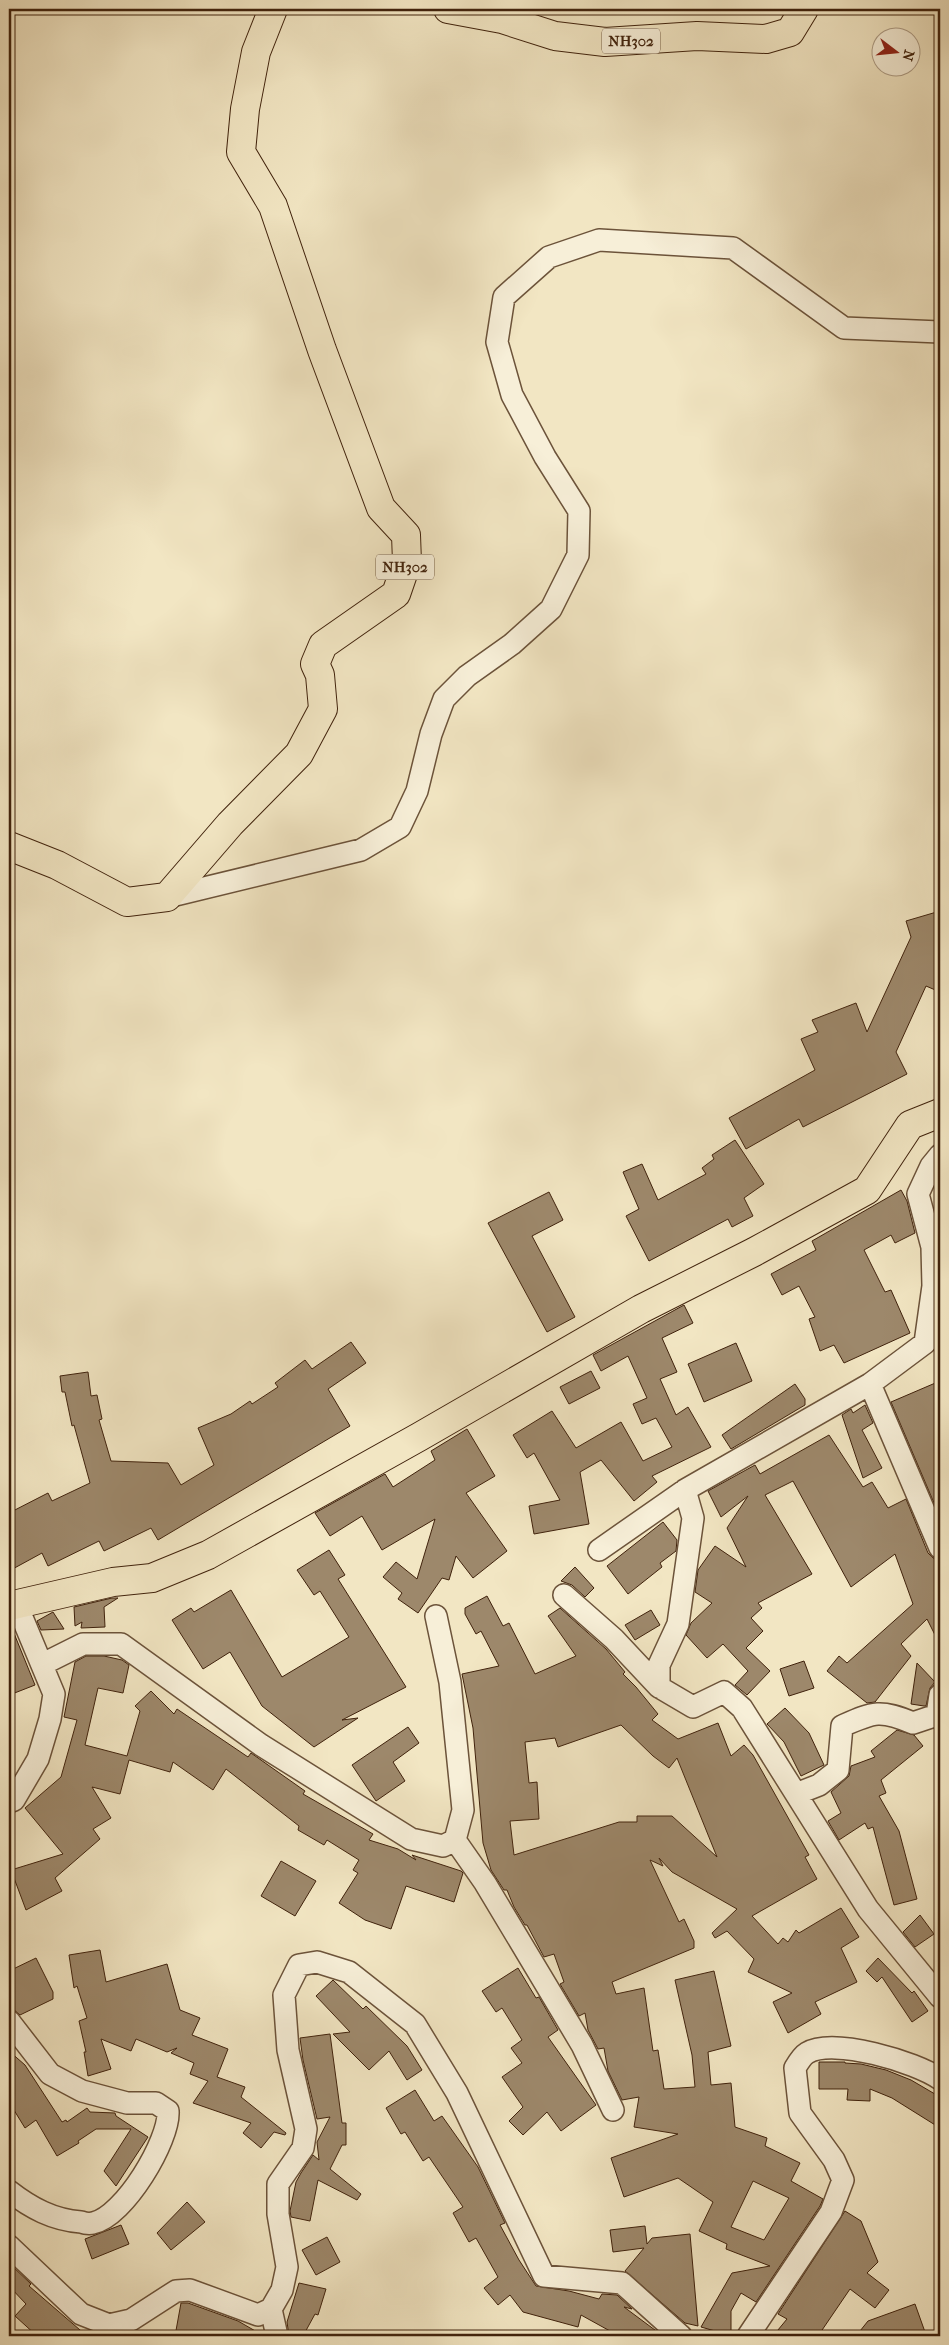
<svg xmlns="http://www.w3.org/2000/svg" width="949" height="2345" font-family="'IM FELL French Canon',serif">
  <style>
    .building { fill: #9d886b; stroke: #40220c; fill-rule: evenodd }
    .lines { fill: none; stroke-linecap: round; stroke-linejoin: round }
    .street-casing { stroke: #6c533a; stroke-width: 24 }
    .primary-casing { stroke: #40220c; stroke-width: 30 }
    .highway-casing { stroke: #40220c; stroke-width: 30 }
    .street { stroke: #f7efd8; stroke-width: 21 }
    .primary { stroke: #f2e6c3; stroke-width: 28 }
    .highway { stroke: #f2e6c3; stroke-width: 28 }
    .labels { text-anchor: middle; stroke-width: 4.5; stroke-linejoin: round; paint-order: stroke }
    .shield { fill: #f7efd8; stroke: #776049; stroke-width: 1 }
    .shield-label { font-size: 15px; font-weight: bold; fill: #40220c }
  </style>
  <rect width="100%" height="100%" fill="#f2e6c3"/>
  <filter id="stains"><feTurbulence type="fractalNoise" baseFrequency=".004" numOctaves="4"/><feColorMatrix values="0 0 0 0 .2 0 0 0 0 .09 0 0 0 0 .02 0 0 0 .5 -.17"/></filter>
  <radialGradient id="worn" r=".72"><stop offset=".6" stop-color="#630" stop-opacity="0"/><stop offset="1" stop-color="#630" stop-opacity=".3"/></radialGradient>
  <path class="building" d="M940,911V992L926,986L896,1052L907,1074L803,1127L799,1119L746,1149L729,1118L815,1070L801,1039L818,1032L812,1020L856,1003L867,1032L911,937L906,921Z
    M735,1140L764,1184L744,1198L753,1216L732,1227L728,1219L649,1261L626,1216L639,1209L623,1172L642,1164L658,1200L706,1174L702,1168L714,1159L712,1155Z
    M901,1190L907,1201L915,1233L895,1243L891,1235L864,1250L885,1292L891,1290L910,1333L844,1363L834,1345L820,1351L809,1319L815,1317L799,1286L782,1295L771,1274L816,1250L812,1241Z
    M549,1192L563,1220L532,1236L575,1317L547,1332L488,1223Z
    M684,1305L693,1323L662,1338L677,1372L660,1379L676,1415L688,1407L711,1447L652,1476L657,1482L634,1501L601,1460L580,1472L589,1524L534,1534L529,1506L560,1500L534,1453L527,1458L513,1435L552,1411L576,1448L621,1422L643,1461L672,1447L656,1418L642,1424L633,1404L647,1398L628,1356L601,1371L593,1355Z
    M351,1342L366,1363L328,1389L350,1426L158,1540L151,1528L104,1551L99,1541L48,1566L42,1553L9,1571V1513L48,1493L52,1501L90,1483L74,1425L72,1426L65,1392H62L60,1376L88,1372L91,1396L97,1395L102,1419L99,1420L111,1461L168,1463L181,1485L214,1465L198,1428L231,1414L250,1401L252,1404L278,1387L275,1383L305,1360L312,1369Z
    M736,1343L752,1381L704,1402L688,1364Z
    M591,1371L600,1388L569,1404L560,1387Z
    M940,1381V1517L891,1402Z
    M795,1384L805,1399V1405L731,1449L722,1435Z
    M865,1405L873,1423L862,1430L882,1468L863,1478L842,1415L851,1409L853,1413Z
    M467,1429L495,1476L466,1493L507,1551L473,1578L456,1556L449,1580L442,1578L418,1613L398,1599L402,1593L383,1577L396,1562L417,1579L435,1519L382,1550L362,1516L330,1536L315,1513L385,1474L393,1487L435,1460L431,1451Z
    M829,1435L863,1487L872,1482L888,1508L906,1499L928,1553L933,1558L940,1560V1645L927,1619L901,1644L911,1656L875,1702L867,1703L827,1671L839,1656L847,1663L913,1604L895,1554L851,1587L793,1481L765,1495L812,1574L758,1603L762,1608L751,1618L763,1631L746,1648L770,1671L747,1695L735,1685L748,1671L723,1644L707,1658L686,1635L691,1623L712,1603L695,1592L698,1570L715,1546L746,1567L727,1528L748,1496L721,1517L708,1491L755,1465L760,1474Z
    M663,1522L677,1540L676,1551L660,1563L662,1567L628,1594L607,1566Z
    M329,1550L345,1575L338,1579L406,1687L342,1720L358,1718L314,1747L262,1706L230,1652L203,1669L172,1620L191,1608L194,1612L231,1590L282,1677L349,1637L320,1591L314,1595L297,1570Z
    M575,1567L594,1588L585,1597L572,1585L561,1581Z
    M487,1596L503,1626L509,1623L535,1674L576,1656L548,1616L560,1608L606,1649L625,1672L623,1674L636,1687L658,1714L652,1720L678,1739L718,1723L731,1756L744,1745L753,1755L809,1855L805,1857L817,1879L752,1916L778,1944L783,1938L788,1942L796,1930L799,1933L841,1908L859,1937L841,1948L857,1982L815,2002L821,2014L788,2033L773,2002L792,1993L748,1972L754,1959L727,1931L715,1938L712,1933L737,1909L672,1872L659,1858L663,1866L650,1860L679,1922L684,1919L694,1941V1948L612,1982L616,1994L644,1988L653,2051L658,2050L664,2089L695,2087L692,2055L675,1980L714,1971L731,2046L708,2052L711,2085L731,2083L735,2127L767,2138L765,2146L800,2163L791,2181L823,2199L820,2206L756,2302L741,2293L731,2311V2332L722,2333L701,2327L732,2273L770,2266L726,2249L727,2244L699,2231L713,2202L678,2178L624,2197L611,2158L678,2134L634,2127L639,2097L622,2100L608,2071L604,2048L598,2049L588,2030L585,2013L579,2016L560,1984L564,1982L554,1954L544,1957L527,1925H525L514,1907L507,1890H504L491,1870L483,1843L473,1728L462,1674L499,1666L481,1631L476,1634L465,1614V1608ZM621,1725L653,1756L669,1768L677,1758L717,1857L672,1816H637V1822H619L514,1855L510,1821L539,1819L537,1782L529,1783L525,1742L555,1738L558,1747ZM753,2181L789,2198L764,2240L731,2227Z
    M112,1598H118L104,1607L105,1627L81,1628L82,1622L75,1626L74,1607Z
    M651,1610L660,1625L635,1640L625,1625Z
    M53,1612L64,1629L41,1630L37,1621Z
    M9,1621L35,1685L12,1694L9,1684Z
    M86,1656H104L122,1660L129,1665L123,1693L98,1688L85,1745L127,1756L140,1711L135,1706L151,1691L174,1714L177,1709L248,1757L251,1753L305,1791L303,1794L373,1834L369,1840L398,1849L416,1860L412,1855L461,1871L463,1873L454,1902L406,1886L391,1929L365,1920L339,1903L358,1873L353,1870L359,1860L327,1840L324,1845L298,1830L299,1826L226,1769L213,1790L173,1762L170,1772L129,1760L120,1794L92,1787L111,1818L93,1829L100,1839L55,1878L62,1891L26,1910L11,1870L63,1854L25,1808L61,1777L77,1720L64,1717L75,1662Z
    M804,1661L814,1688L789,1696L780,1669Z
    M917,1663L935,1682L930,1688L926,1706H924L911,1704Z
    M785,1708L809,1733L824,1765L801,1776L784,1742L767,1724Z
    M408,1727L419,1743L393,1762L405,1781L376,1801L352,1765Z
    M897,1730L914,1735L923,1746L881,1780L886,1793L879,1796L899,1831L917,1899L894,1905L873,1827L868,1829L865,1823L839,1840L828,1821L841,1813L831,1792L849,1776L851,1766L875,1757L871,1751Z
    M281,1861L316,1881L295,1916L261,1896Z
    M920,1915L934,1934L915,1947L903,1932Z
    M100,1950L106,1982L167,1964L180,2010L200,2018L192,2035L228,2049L217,2077L245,2087L241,2097L286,2133L285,2135L274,2132L261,2148L243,2133L251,2123L193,2103L208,2081L190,2074L194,2063L171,2053L177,2048L167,2052L136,2039L131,2051L101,2039L111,2069L88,2076L84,2052H86L79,2021L87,2018L77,1986L74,1988L69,1955Z
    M36,1958L53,1992V1999L20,2015L13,2009L9,2001V1971Z
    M878,1958L912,1993L914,1991L928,2011L912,2022L882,1977L877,1982L866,1971Z
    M518,1968L536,1998L539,1997L558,2030L548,2037L596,2105L561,2131L547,2112L523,2135L509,2121L523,2107L502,2077L522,2063L511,2048L522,2040L502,2008L496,2012L482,1991Z
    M333,1980L363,2009L366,2006L407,2046L422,2070L407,2080L389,2051L369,2070L333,2034L350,2032L316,1996Z
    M330,2034L342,2123H346V2145H342L330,2169L361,2194L357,2200L318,2180L310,2221L291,2217L290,2211L296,2182L301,2173L313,2155L319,2160L317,2142L330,2117L317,2119L303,2060L300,2038Z
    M9,2051L25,2065L62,2122L66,2120L67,2122L87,2108L90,2112L115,2113L116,2116L148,2137L116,2186L104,2171L131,2129H96L78,2141L79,2143L57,2156L36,2120L25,2128L9,2102Z
    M819,2062H845V2063L861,2064L886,2070L911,2080L940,2097V2128L892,2098L870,2089V2101L847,2100L848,2089H819Z
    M415,2090L434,2121L442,2116L478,2167L505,2223L500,2225L519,2260L536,2286L569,2291L599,2299L602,2294L617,2295L632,2309L624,2307L663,2336H619L581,2315L578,2327L523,2312L510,2295L498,2305L484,2288L498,2277L476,2238L469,2242L453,2213L463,2207L429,2157L423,2161L405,2132L401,2134L386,2108Z
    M187,2202L205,2222L171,2250L157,2233Z
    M845,2211L861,2221L878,2262L867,2273L889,2290L875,2308L850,2289L818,2336H773L787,2319L778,2314Z
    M121,2225L129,2244L92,2259L85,2239Z
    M645,2226L647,2244L652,2238L690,2234L698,2326L685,2323L625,2271L644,2248L613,2252L610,2230Z
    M327,2237L340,2262L316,2275L302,2250Z
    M9,2263L31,2284L29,2286L87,2336H37L15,2316L26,2304L9,2286Z
    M299,2283L326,2289L318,2315L315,2314L303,2336H289L287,2322Z
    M181,2303H188L238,2321L264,2336H175Z
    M915,2304L925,2332L913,2336H856L868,2321Z"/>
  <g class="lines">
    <defs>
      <path id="street" d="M167,897L361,850L400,827L417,791L431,734L444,699L467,676L512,644L551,609L578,555L579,511L545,457L512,395L497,342L504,297L549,257L599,240L733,248L844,328L940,332
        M870,1384L940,1548
        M685,1490L693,1518L678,1624L659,1665V1687L693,1707L724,1692L742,1708L868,1909L940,1997
        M599,1550L685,1490L870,1384L925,1343L933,1286L932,1247L918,1194L931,1166L940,1155
        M564,1595L614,1639L659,1687
        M43,1664L83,1644H121L261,1745L411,1839L443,1846L455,1840L463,1810L450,1682L436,1616
        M796,1794L819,1785L838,1770L842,1726C874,1712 880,1709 913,1723L937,1715L940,1695
        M9,1802L14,1800L38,1759L50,1719L54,1694L16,1603
        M455,1840L485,1883L582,2045L613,2110
        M9,2021L50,2074L82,2091L127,2103H156L168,2111C170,2140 124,2217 93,2223C89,2224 84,2223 81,2222C53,2220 31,2208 9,2191
        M9,2246L81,2314L109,2325L131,2320L176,2291L190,2290L258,2315L271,2309L282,2290L287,2267L278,2214V2184L303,2148L306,2129L288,2050L284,1995L299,1965L317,1962L349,1972L415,2024L457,2093L544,2276L622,2283L681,2336
        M271,2309L277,2336
        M748,2336L831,2212L843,2180L834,2160L800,2113L795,2068C798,2063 802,2056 807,2053C833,2037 916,2062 940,2079"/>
      <path id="primary" d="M9,1606L113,1582L152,1578L208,1555L419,1437L641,1309L754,1252L867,1190L910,1125L940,1113"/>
      <path id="highway" d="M448,9L502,19L555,36L605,42L697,36L766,39L790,32L804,9
        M9,846L57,865L127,902L167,897L230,824L299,754L323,709L320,675L315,664L323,645L396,594L407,562L406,535L381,508L322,350L273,206L241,152L245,109L256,52L273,9"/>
    </defs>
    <use href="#street" class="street-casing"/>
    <use href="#primary" class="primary-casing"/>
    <use href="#highway" class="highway-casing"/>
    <use href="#street" class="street"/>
    <use href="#primary" class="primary"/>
    <use href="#highway" class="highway"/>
  </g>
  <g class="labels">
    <g class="shield">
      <rect x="602" y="28.5" width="58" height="25" rx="4"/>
      <rect x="376" y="554.5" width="58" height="25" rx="4"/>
    </g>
    <g class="shield-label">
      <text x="631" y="46">NH302</text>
      <text x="405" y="572">NH302</text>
    </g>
  </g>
  <rect width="949" height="2345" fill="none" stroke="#f2e6c3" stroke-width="30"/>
  <rect x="10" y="10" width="929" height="2325" fill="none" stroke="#40220c" stroke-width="2.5"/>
  <rect x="15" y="15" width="919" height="2315" fill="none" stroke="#40220c"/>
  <g transform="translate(896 52) rotate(106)"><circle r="24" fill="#f7efd8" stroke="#ae9d86"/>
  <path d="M0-4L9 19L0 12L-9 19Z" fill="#8f2418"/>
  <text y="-8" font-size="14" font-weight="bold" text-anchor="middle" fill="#40220c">N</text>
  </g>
  <rect width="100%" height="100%" filter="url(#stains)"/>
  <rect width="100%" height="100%" fill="url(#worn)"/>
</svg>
